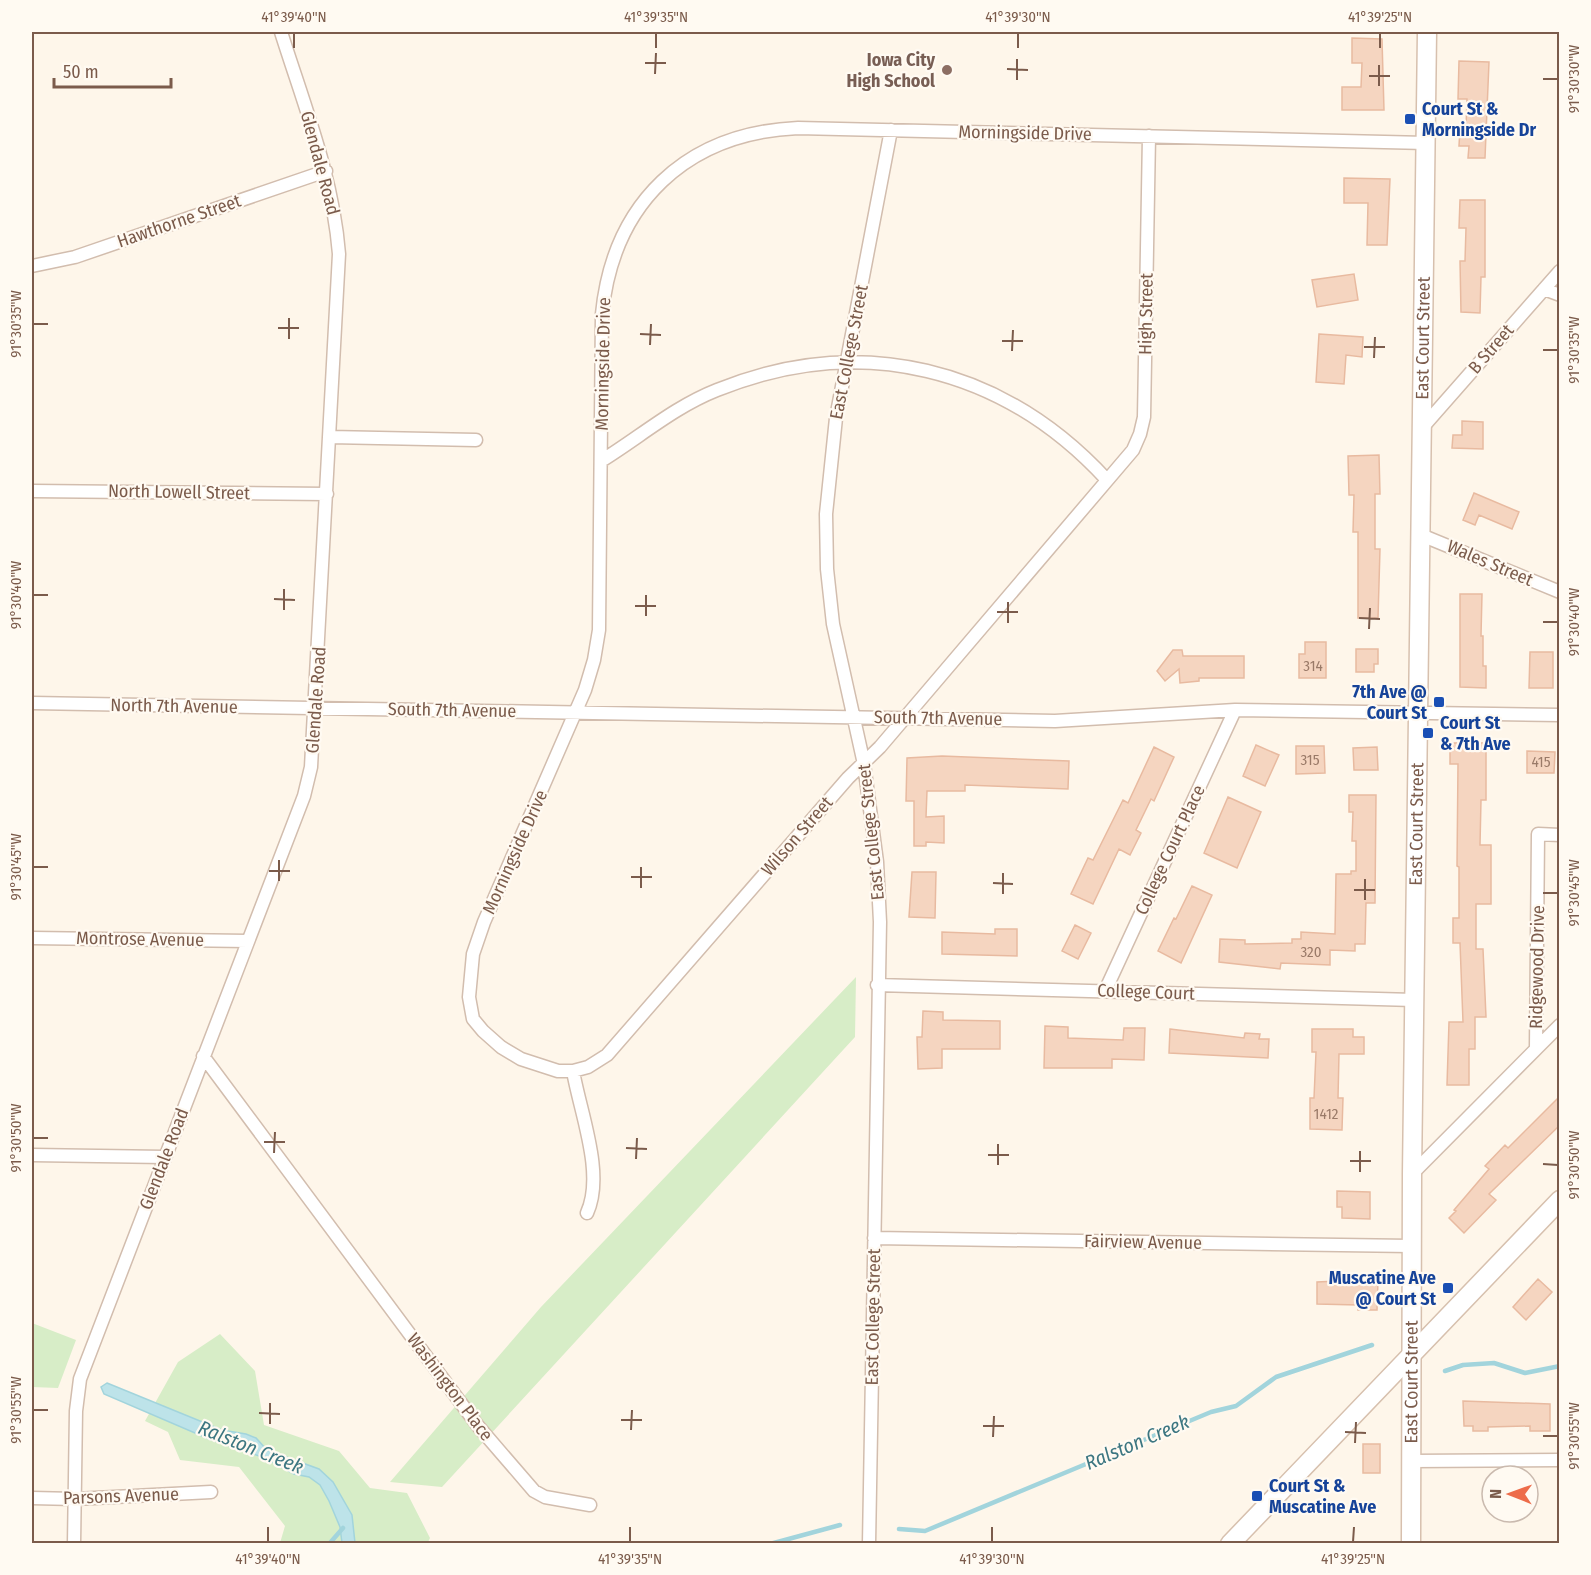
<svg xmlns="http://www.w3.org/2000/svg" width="1591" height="1575" font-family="'Fira Sans Condensed',sans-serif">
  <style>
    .green { fill: #d7edc7 }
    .water { fill: #bde3e9; stroke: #a2d4dc; stroke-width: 1.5 }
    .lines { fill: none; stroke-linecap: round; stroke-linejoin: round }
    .stream { stroke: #a2d4dc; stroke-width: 4.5 }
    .building { fill: #f5d5c0; stroke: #e8baa0; stroke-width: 1.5 }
    .street-casing { stroke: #d2bdae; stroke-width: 15 }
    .secondary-casing { stroke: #d7c0ae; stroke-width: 21 }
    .street { stroke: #fff; stroke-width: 12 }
    .secondary { stroke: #fff; stroke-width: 18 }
    .ticks { fill: none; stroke: #7b5b4b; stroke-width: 2 }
    .education-dot { fill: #8d6e63; stroke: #fffaf2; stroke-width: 2 }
    .transit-dot { fill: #1a4fb4; stroke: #fffaf2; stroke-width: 2 }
    .labels { text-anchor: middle; stroke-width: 4.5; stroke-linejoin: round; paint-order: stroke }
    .number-label { font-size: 15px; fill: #9a7a68 }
    .education-label { font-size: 18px; font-weight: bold; fill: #785e54; stroke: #fffaf2; text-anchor: end }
    .transit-label { font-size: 18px; font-weight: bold; fill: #164399; stroke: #fffaf2; text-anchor: start }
    .street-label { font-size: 18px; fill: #7b5b4b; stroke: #fffaf2 }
    .water-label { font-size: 20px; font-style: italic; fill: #3c7681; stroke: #fffaf2 }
    .neatline { fill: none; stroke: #7b5b4b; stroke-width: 2 }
    .ticks-label { font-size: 15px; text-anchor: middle; fill: #7b5b4b }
  </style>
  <rect width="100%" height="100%" fill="#fef6ea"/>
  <path class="green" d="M856,977L855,1037L442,1487L390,1482L541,1307Z
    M32,1323L76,1340L58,1388L32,1387Z
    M220,1334L255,1371L264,1425L339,1451L370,1488L407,1493L430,1538L427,1544L280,1543L285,1526L239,1467L180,1460L168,1432L145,1421L178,1362Z"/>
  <path class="water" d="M107,1383L222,1430L246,1434L256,1438L267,1450L319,1469L333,1482L352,1515L355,1543H342L340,1527L329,1501L320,1485L309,1477L294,1474L265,1458L209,1439L104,1394L101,1387Z"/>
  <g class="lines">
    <path class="stream" d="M1445,1371L1463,1365L1494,1363L1525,1373L1560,1366
      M899,1529L925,1531L1211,1412L1236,1406L1276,1377L1372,1345
      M329,1544L343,1528
      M770,1544L840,1525"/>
  </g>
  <path class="building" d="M1352,38L1382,39L1384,110H1342V87H1361L1362,63H1352Z
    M1459,61L1489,62L1485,158H1468L1469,146H1459L1460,128H1466L1467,99H1458Z
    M1344,178L1390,179L1387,245H1367L1368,203H1344Z
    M1460,200H1485V277H1481L1480,313L1461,312L1460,261H1465L1466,228H1459Z
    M1354,274L1358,300L1317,307L1312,280Z
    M1319,334L1363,337L1362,357L1346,355L1344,384L1316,382Z
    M1462,421L1483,422V449L1452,448L1453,435H1462Z
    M1379,455L1380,494H1375V549H1380L1378,618H1358V532H1353L1354,495H1349L1348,456Z
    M1474,493L1519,512L1512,529L1479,515L1475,525L1463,520Z
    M1460,594H1482L1481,636H1483V666H1486V688L1460,687Z
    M1305,642H1326V678H1299V654H1305Z
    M1356,649H1378V664H1374V672H1356Z
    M1173,650H1182L1183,656H1244V678H1199V681L1180,683L1179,669L1165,681L1157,671Z
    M1530,652H1553V688H1529Z
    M1450,743H1486V800H1481L1480,845H1491V904H1476V949H1483L1486,1017H1475V1049H1469V1085H1447L1449,1022H1463L1460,943H1453V918H1459V867L1457,866L1458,764H1450Z
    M1256,745L1279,755L1265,786L1243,776Z
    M1296,746H1324L1325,773L1296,774Z
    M1154,747L1174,757L1154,801L1151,799L1136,830L1141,833L1130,855L1119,849L1093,904L1071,894L1088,858L1093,860L1123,800L1128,803Z
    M1377,747L1378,770H1354L1353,748Z
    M1527,751L1555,752L1554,773H1527Z
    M942,756L1069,761L1068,789L965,785V791H927L926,817L944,816V843L926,842V846H914V801H906L907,758Z
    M1349,795H1376L1375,903H1366L1365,944H1355V951L1330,950V965L1281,963L1280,969L1219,962L1220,939L1245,940V944L1292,943V939H1301V932L1335,934L1336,874H1351V871H1356V841H1352L1353,812H1349Z
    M1228,797L1261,812L1237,868L1204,853Z
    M912,872H936L935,918L909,917Z
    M1192,886L1212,895L1181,963L1158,951L1174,918L1176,919Z
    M1075,925L1091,933L1078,959L1062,951Z
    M995,929H1017V956L942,954V932L995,934Z
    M923,1011L943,1012V1020L1000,1021V1049H942V1068L918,1069L917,1037H922Z
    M1045,1026L1068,1027V1038L1123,1040L1124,1028H1145L1144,1060L1112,1059V1068H1044Z
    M1170,1029L1244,1038L1245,1033L1260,1034L1259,1039H1269L1268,1058L1169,1053Z
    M1312,1029H1353V1037H1364V1054H1339L1338,1098H1343L1342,1130L1310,1129V1098H1314L1316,1052H1312Z
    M1560,1096V1125L1489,1194L1496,1200L1464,1233L1449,1218L1456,1211L1454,1210L1489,1169L1485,1166L1505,1145L1508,1148Z
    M1337,1191L1370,1192V1219L1342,1218V1207H1337Z
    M1538,1279L1552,1292L1526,1320L1513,1307Z
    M1359,1280L1378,1281L1377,1310H1358V1305L1317,1304V1282Z
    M1463,1401L1550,1404V1431H1530V1426L1488,1427V1431H1473V1426H1464Z
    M1363,1444H1380V1473H1363Z"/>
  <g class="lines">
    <defs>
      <path id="street" d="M1149,136L1144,417L1140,434L1133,450L880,747L848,778L607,1055L588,1067L573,1071H558L521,1059L501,1047L483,1031L473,1019L469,997L473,954L484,922L585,690L594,660L599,630L602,314C613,203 686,133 798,128L1426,143
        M32,266L75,257L326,171
        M1544,289L1560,295
        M1422,428L1560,271
        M330,437L476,440
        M601,461C640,437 674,407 717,390C860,332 1003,367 1107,480
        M32,491L327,494
        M1421,535L1560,592
        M32,703L1055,721L1235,710L1560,715
        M32,938L248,941
        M877,985L1414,1000
        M1105,991L1235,710
        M1536,1049L1560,1025
        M203,1056L478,1426L534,1491L545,1497L590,1505
        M573,1071C580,1112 605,1174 587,1213
        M32,1155L165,1157
        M1412,1174L1536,1049L1538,834L1560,835
        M874,1238L1411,1246
        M1412,1461L1560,1460
        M32,1498L75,1499L211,1492
        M74,1544L76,1411L80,1379L304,796L311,767L339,254C333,177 304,105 281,32
        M869,1544L880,922L877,862L864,764L833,624L827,569L826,514L836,418L891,130"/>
      <g id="secondary">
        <path d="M1230,1544L1560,1200"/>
        <path id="s1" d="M1411,1544L1412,1174L1427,32"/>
      </g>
    </defs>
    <use href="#street" class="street-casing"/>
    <use href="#secondary" class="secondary-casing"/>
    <use href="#street" class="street"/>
    <use href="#secondary" class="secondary"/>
  </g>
  <path class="ticks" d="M294,48V33M656,48V33M1018,48V33M1380,48V33M645,63H666M1007,69L1028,70M655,74L656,53M1369,76H1390M1543,79H1558M1017,80V59M1379,86V65M33,324H48M278,328H299M640,334L661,335M289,339V318M1002,341H1023M650,345L651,324M1364,347H1385M1543,350H1558M1012,351L1013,330M1374,358L1375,337M33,595H48M274,599L295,600M635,606H656M284,610V589M997,612H1018M646,616V595M1359,618L1380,619M1543,622H1558M1008,623V602M1369,629L1370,608M33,867H48M269,871H290M631,877H652M279,881V860M993,883L1013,884M641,888V867M1354,890H1375M1543,893H1558M1003,894V873M1365,900V879M33,1138H48M264,1142H285M626,1148L647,1149M274,1153L275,1132M988,1155H1009M636,1159L637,1138M1350,1161H1371M1543,1164L1558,1165M998,1165V1144M1360,1172V1151M33,1410H48M259,1413L280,1414M621,1420H642M270,1424V1403M983,1426H1004M631,1430L632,1410M1345,1432L1366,1433M1543,1436H1558M993,1437L994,1416M1355,1443L1356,1422M268,1542V1527M630,1542V1527M992,1542V1527M1353,1542L1354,1527"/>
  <circle class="education-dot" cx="947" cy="70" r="6"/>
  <g class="transit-dot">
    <rect x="1404" y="113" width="12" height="12" rx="3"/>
    <rect x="1433" y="696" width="12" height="12" rx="3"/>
    <rect x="1422" y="727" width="12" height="12" rx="3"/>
    <rect x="1442" y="1282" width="12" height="12" rx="3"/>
    <rect x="1251" y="1490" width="12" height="12" rx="3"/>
  </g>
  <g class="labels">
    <g class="number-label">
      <text x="1313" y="671">314</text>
      <text x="1310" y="765">315</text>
      <text x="1541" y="767">415</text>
      <text x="1311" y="957">320</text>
      <text x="1326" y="1119">1412</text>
    </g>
    <g class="education-label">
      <text x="935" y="66">Iowa City<tspan x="935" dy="21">High School</tspan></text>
    </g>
    <g class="transit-label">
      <text x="1422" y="115">Court St &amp;<tspan x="1422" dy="21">Morningside Dr</tspan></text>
      <text x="1427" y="698" text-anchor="end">7th Ave @<tspan x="1427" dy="21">Court St</tspan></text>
      <text x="1440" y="729">Court St<tspan x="1440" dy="21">&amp; 7th Ave</tspan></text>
      <text x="1436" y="1284" text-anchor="end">Muscatine Ave<tspan x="1436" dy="21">@ Court St</tspan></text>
      <text x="1269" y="1492">Court St &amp;<tspan x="1269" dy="21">Muscatine Ave</tspan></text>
    </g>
    <g class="street-label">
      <text transform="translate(1025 133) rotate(1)" y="6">Morningside Drive</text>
      <text transform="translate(320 163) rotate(75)" y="6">Glendale Road</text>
      <text transform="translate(179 221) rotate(-19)" y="6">Hawthorne Street</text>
      <text transform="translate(1146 314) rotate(-89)" y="6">High Street</text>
      <text dy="6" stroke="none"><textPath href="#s1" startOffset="1206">East Court Street</textPath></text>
      <text transform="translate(1491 349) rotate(-49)" y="6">B Street</text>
      <text transform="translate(849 352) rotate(-79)" y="6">East College Street</text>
      <text transform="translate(603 364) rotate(-89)" y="6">Morningside Drive</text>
      <text transform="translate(179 492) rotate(1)" y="6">North Lowell Street</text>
      <text transform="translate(1490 563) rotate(23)" y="6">Wales Street</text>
      <text transform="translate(316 700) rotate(-86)" y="6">Glendale Road</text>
      <text transform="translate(174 706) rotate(1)" y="6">North 7th Avenue</text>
      <text transform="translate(452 710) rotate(1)" y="6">South 7th Avenue</text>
      <text transform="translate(938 718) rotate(1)" y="6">South 7th Avenue</text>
      <text dy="6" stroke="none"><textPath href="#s1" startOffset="720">East Court Street</textPath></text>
      <text transform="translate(871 832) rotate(-96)" y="6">East College Street</text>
      <text transform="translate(797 836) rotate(-49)" y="6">Wilson Street</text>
      <text transform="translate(1170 850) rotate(-65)" y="6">College Court Place</text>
      <text transform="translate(515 852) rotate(-66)" y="6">Morningside Drive</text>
      <text transform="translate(140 939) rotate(1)" y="6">Montrose Avenue</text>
      <text transform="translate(1537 967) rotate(-89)" y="6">Ridgewood Drive</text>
      <text transform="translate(1146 992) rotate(2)" y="6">College Court</text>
      <text transform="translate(164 1159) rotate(-69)" y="6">Glendale Road</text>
      <text transform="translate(1143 1242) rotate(1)" y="6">Fairview Avenue</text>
      <text transform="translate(873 1317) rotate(-89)" y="6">East College Street</text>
      <text dy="6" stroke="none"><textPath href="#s1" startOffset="162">East Court Street</textPath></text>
      <text transform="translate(450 1387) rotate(53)" y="6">Washington Place</text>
      <text transform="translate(121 1496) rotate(-2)" y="6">Parsons Avenue</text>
    </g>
    <g class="water-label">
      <text transform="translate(1137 1442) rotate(-23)" y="7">Ralston Creek</text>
      <text transform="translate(251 1447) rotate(22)" y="7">Ralston Creek</text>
    </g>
  </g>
  <rect width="1591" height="1575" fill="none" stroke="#fffaf2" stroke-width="66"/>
  <g transform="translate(1510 1494) rotate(271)"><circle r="28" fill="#fffaf2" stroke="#cabaaf" stroke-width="1.5"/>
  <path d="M0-4.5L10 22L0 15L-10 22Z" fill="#ed6c4a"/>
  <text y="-9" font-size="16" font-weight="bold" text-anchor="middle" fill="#7b5b4b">N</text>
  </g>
  <path d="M54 78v9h117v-9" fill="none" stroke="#7b5b4b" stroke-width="3"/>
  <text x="63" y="78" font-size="18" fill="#7b5b4b" stroke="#fffaf2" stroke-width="4.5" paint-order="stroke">50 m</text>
  <rect x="33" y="33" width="1525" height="1509" class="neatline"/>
  <g class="ticks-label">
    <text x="294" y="22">41°39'40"N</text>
    <text x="656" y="22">41°39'35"N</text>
    <text x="1018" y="22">41°39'30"N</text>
    <text x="1380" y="22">41°39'25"N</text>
    <text transform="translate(1574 79) rotate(-90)" y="5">91°30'30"W</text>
    <text transform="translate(16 324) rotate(-90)" y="5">91°30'35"W</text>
    <text transform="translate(1574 350) rotate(-90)" y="5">91°30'35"W</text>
    <text transform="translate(16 595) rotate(-90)" y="5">91°30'40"W</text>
    <text transform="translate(1574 622) rotate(-90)" y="5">91°30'40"W</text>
    <text transform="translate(16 867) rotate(-90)" y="5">91°30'45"W</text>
    <text transform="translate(1574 893) rotate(-90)" y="5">91°30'45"W</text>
    <text transform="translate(16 1138) rotate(-90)" y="5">91°30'50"W</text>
    <text transform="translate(1574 1165) rotate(-90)" y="5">91°30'50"W</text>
    <text transform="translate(16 1410) rotate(-90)" y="5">91°30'55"W</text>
    <text transform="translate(1574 1436) rotate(-90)" y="5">91°30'55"W</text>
    <text x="268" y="1564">41°39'40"N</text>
    <text x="630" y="1564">41°39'35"N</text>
    <text x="992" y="1564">41°39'30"N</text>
    <text x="1353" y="1564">41°39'25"N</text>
  </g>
</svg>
